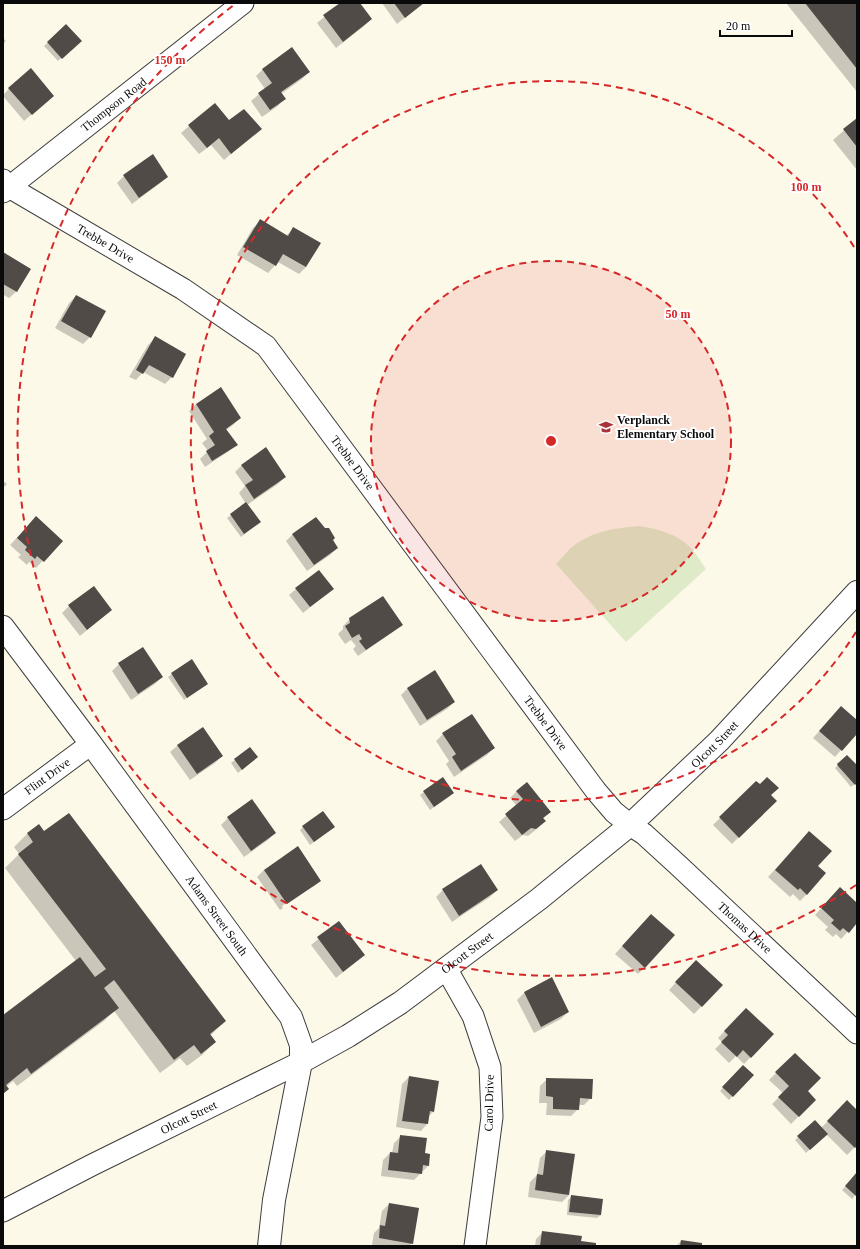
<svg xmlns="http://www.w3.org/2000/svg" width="860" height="1249" font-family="Georgia,serif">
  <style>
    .pitch { fill: #dfebc8 }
    .shadow { fill: #0003 }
    .building { fill: #514b48 }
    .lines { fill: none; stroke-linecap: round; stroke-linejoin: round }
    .minor-casing { stroke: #3d3d3d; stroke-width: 23 }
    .tertiary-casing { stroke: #3d3d3d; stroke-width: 24 }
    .minor { stroke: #fff; stroke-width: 21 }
    .tertiary { stroke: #fff; stroke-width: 22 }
    .ring { fill: none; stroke: #d62828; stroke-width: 2; stroke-dasharray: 7 5 }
    .labels { text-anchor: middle; stroke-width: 4; stroke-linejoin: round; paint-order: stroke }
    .street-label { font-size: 12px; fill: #0a0a0a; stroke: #fff }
    .poi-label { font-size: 12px; font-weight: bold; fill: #0a0a0a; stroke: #fff; text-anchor: start }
    .centre { fill: #d62828; stroke: #fff; stroke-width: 2 }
    .ring-label { font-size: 12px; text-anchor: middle; font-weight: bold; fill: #d62828; stroke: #fff; stroke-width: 4; stroke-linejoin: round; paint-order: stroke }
  </style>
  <rect width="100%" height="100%" fill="#fdf9e9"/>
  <path class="pitch" d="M639,526C657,529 676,533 690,547C696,553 701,562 706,569L626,642L556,564C563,557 570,547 579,542C597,530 618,528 639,526Z"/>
  <path class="shadow" d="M341,3H358L371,19L364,26L336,48L317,23Z
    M382,3H423L397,24Z
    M786,3H857V92Z
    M66,26L80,41L58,61L44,46Z
    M3,38L6,41L3,44Z
    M263,69L309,72L302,79L281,94L284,99L278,106L262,117L251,101L265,89L256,76Z
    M9,89L46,102L24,121L3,96V95Z
    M215,104L229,122L260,129L224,160L211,145L199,154L181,133Z
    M857,119V170L833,140Z
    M124,176L167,177L160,183L132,204L117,183Z
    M260,221L286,236L294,228L306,267L299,274L278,262L268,273L237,255L253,228Z
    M3,253L16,292L9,298L4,295L3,296Z
    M76,296L90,337L83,344L55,328L69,303Z
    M155,338L185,355L172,377L165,384L143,372L136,380L129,377L148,345Z
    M196,404L240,418L233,425L226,430L236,445L229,451L205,467L200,459L208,451L202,443L207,439L189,411Z
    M242,465L285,477L278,484L247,505L260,522L241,537L227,518L246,504L239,493L245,486L235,472Z
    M3,481L7,484L3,488Z
    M29,525L61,541L36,568L29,562L27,565L18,557L21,555L10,545Z
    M293,534L332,540L337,548L330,555L307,571L286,541Z
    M296,589H333L303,613L289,595Z
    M69,606L111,610L80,636L62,613Z
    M350,619L401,624L394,631L358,656L353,649L356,646L351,640L345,644L338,634L343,629V626Z
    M119,664L162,677L155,684L131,700L112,671Z
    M172,674L207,684L184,700L168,677Z
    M408,688L454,702L447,709L420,726L401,695Z
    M841,707L857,722V732L835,757L813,738Z
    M472,715L494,748L487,755L454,777L446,764L449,761L436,741L443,734Z
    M202,728L222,756L215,763L190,780L170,752L177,746Z
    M250,748L257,757L238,773L231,763Z
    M847,756L857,767V782L851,787L835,768Z
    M443,778L450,796L430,810L420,795Z
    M756,782L775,801L732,844L713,825Z
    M517,791L549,812L543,819L545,821L538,828L528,836L523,835L515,841L499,822L517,806L510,798Z
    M228,818L275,833L268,840L244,857L221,825Z
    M39,826L44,833L225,1021L210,1036L215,1042L202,1055L187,1066L180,1058L160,1073L114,1011L104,1021L17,1086L13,1081L6,1087L3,1094V1016L76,961L5,868L19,854L14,847L27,834Z
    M303,827H334L310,845L300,830Z
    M803,839L817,866L807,894L800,901L793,894L790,897L768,877Z
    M298,848L320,881L313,887V885L282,906L283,908L313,888L280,910L257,877L264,870Z
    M481,866L497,890L490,897L452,922L436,897L443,890Z
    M833,895L857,904V922L841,939L836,934L833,937L825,930L828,927L815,915Z
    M339,922L364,955L336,978L311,945Z
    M644,922L645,967L638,974L615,954Z
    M689,968L721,986L694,1014L669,990Z
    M551,979L568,1012L561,1019L534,1033L517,1000L524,993Z
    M746,1009L773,1034L744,1064L736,1056L729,1063L715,1049L722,1042L718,1038Z
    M795,1054L806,1091L815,1100L791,1124L772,1104L783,1093L769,1080Z
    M743,1066L752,1075L729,1100L720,1091Z
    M409,1077L433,1112L429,1116L427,1124L421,1131L396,1127L402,1084Z
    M547,1079L591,1098L584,1105H578V1109L571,1116L546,1115L547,1103H539L540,1086Z
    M847,1102L857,1111V1145L847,1155L826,1134L806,1153L795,1140L815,1122L821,1128Z
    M401,1136L424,1154L428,1166L414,1180L381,1176L383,1160L390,1153H392L394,1143Z
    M546,1152L569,1195L562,1202L528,1197L530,1182L537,1175L540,1158Z
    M857,1174V1193L852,1199L842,1190Z
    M572,1196L601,1215L597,1218L567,1215L568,1200Z
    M389,1204L412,1243L409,1246H380L372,1245L374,1233L379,1228L382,1211Z
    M543,1232L580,1242L595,1246H535L536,1239Z
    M681,1241L701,1246H676Z"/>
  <path class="building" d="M340,3H360L372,19L343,42L323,15Z
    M394,3H424L405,18Z
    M805,3H857V69Z
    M66,24L82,41L62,59L47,42Z
    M292,47L310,72L281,92L286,99L270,110L258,93L272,83L262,69Z
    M31,68L54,96L32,115L8,88Z
    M215,103L229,120L244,109L262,129L231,154L219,138L207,148L188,125Z
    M857,118V147L843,129Z
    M153,154L168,177L139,198L123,175Z
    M260,219L288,236L293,227L321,243L306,267L283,254L276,266L243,247Z
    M3,252L31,269L17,292L3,284Z
    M76,295L106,311L91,338L61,321Z
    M155,336L186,354L173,378L149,365L143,374L136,370Z
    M221,387L241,418L226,429L238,445L212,461L206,451L215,445L209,436L214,432L196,404Z
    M266,447L286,477L254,499L245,485L253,480L241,465Z
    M246,502L261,522L244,534L230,514Z
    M36,516L63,541L44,562L37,556L35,559L25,550L27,547L17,538Z
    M316,517L325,528H329L335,538L333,540L338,548L314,565L292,534Z
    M319,570L334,589L310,607L295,588Z
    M94,586L112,610L87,630L68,605Z
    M383,596L403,625L366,650L359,641L362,639L359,634L352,638L345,626L350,623L349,618Z
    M143,647L163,677L138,694L118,663Z
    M192,659L208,684L187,698L171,673Z
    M435,670L455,702L427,720L407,688Z
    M841,706L857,720V734L842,751L819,731Z
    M472,714L495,748L461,771L452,757L456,754L442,733Z
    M203,727L223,756L197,774L177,745Z
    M250,747L258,757L242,770L234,759Z
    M847,755L857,765V783L855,785L838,766L837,764Z
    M443,777L454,793L434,807L423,791Z
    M767,777L779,788L771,795L777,801L739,838L719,817L756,781L760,784Z
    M527,782L551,812L543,818L546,821L536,829L531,828L522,835L505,814L523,799L516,791Z
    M252,799L276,833L251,851L227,817Z
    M323,811L335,827L314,842L302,826Z
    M69,813L226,1021L210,1034L216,1042L201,1054L194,1045L174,1060L114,980L104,988L119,1008L31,1074L27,1068L6,1085L9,1089L3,1094V1015L80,957L95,977L106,969L18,854L33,842L27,833L39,824L44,831Z
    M809,831L832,851L818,866L826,873L807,895L800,888L798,890L775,870Z
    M298,846L321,881L287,904L264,870Z
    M481,864L498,890L459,916L442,889Z
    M840,887L857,903V923L849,933L843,928L840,931L831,923L834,920L821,908Z
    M651,914L675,935L645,968L622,946Z
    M339,921L365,955L343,972L317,937Z
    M696,960L723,985L702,1007L675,982Z
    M552,977L569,1012L541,1027L524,992Z
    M746,1008L774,1034L751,1058L743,1050L737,1057L721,1042L728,1035L724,1031Z
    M795,1053L821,1078L808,1091L816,1100L799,1117L778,1097L789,1086L775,1072Z
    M743,1065L754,1075L733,1097L722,1087Z
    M409,1076L439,1081L434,1112L430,1111L428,1124L402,1121Z
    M546,1078L593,1079L592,1099L580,1098L579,1110L553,1109V1097L546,1096Z
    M847,1100L857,1110V1146L855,1148L827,1121Z
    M815,1120L828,1134L810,1150L797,1136Z
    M400,1135L427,1138L425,1153L430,1154L429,1166L423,1165L422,1174L388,1170L390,1152L398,1153Z
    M546,1150L575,1154L569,1195L535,1190L537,1174L543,1175Z
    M857,1172V1195L856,1196L845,1186Z
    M571,1195L603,1199L601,1215L569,1212Z
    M389,1203L419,1208L413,1244L379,1238L380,1225L385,1226Z
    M542,1231L582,1236L581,1241L596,1243V1246H540Z
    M681,1240L702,1243V1246H680Z"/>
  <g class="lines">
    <defs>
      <g id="minor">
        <path id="s1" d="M3,180L9,187L183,289L266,346L596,791L614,812L630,825L644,834L679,866L857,1033"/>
        <path id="s2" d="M3,192L243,3"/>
        <path id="s3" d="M3,809L91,744"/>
        <path d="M447,970L473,1016L490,1067L492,1117L475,1246"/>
        <path id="s4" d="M3,1211L92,1165L301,1062"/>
      </g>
      <g id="tertiary">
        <path id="s5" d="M3,627L91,744L291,1017L301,1045V1062L274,1200L269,1246"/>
        <path id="s6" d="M301,1062L348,1036L400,1003L539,899L630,825L719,741L857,592"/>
      </g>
    </defs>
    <use href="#minor" class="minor-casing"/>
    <use href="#tertiary" class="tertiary-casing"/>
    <use href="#minor" class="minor"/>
    <use href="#tertiary" class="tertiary"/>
  </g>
  <circle cx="551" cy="441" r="180" fill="#d62828" fill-opacity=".12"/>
  <g class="ring">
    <circle cx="551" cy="441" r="180"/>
    <path d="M856 632A360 360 0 1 1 856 250"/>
    <path d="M856 885A539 539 0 0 1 234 5"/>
  </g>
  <defs>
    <symbol id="school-bare" viewBox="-9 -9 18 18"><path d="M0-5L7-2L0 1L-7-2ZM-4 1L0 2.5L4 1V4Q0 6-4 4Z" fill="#a93338" stroke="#fff" stroke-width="2.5" paint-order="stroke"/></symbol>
  </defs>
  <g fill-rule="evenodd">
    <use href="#school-bare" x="596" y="417" width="20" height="20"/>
  </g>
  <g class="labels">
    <g class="street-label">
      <text dy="4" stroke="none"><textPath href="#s2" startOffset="141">Thompson Road</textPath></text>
      <text dy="4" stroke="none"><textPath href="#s1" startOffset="121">Trebbe Drive</textPath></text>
      <text dy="4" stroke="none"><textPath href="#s1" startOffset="457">Trebbe Drive</textPath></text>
      <text dy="4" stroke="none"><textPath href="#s1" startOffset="781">Trebbe Drive</textPath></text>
      <text dy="4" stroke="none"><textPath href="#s6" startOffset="523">Olcott Street</textPath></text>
      <text dy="4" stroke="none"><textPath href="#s3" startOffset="55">Flint Drive</textPath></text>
      <text dy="4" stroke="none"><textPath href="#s5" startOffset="359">Adams Street South</textPath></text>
      <text dy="4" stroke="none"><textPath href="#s1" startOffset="1068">Thomas Drive</textPath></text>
      <text dy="4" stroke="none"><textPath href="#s6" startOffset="199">Olcott Street</textPath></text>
      <text transform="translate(489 1103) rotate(-89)" y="4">Carol Drive</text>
      <text dy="4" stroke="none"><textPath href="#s4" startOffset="208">Olcott Street</textPath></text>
    </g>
    <g class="poi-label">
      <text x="617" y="424">Verplanck<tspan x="617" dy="14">Elementary School</tspan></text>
    </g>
  </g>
  <circle cx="551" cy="441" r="6" class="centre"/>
  <g class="ring-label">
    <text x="170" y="64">150 m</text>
    <text x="806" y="191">100 m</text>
    <text x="678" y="318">50 m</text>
  </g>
  <rect width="860" height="1249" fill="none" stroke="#0a0a0a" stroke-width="8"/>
  <path d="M720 30v6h72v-6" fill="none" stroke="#0a0a0a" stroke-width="2"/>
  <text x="726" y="30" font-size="12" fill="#0a0a0a" stroke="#ffffff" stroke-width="3" paint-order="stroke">20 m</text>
</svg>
